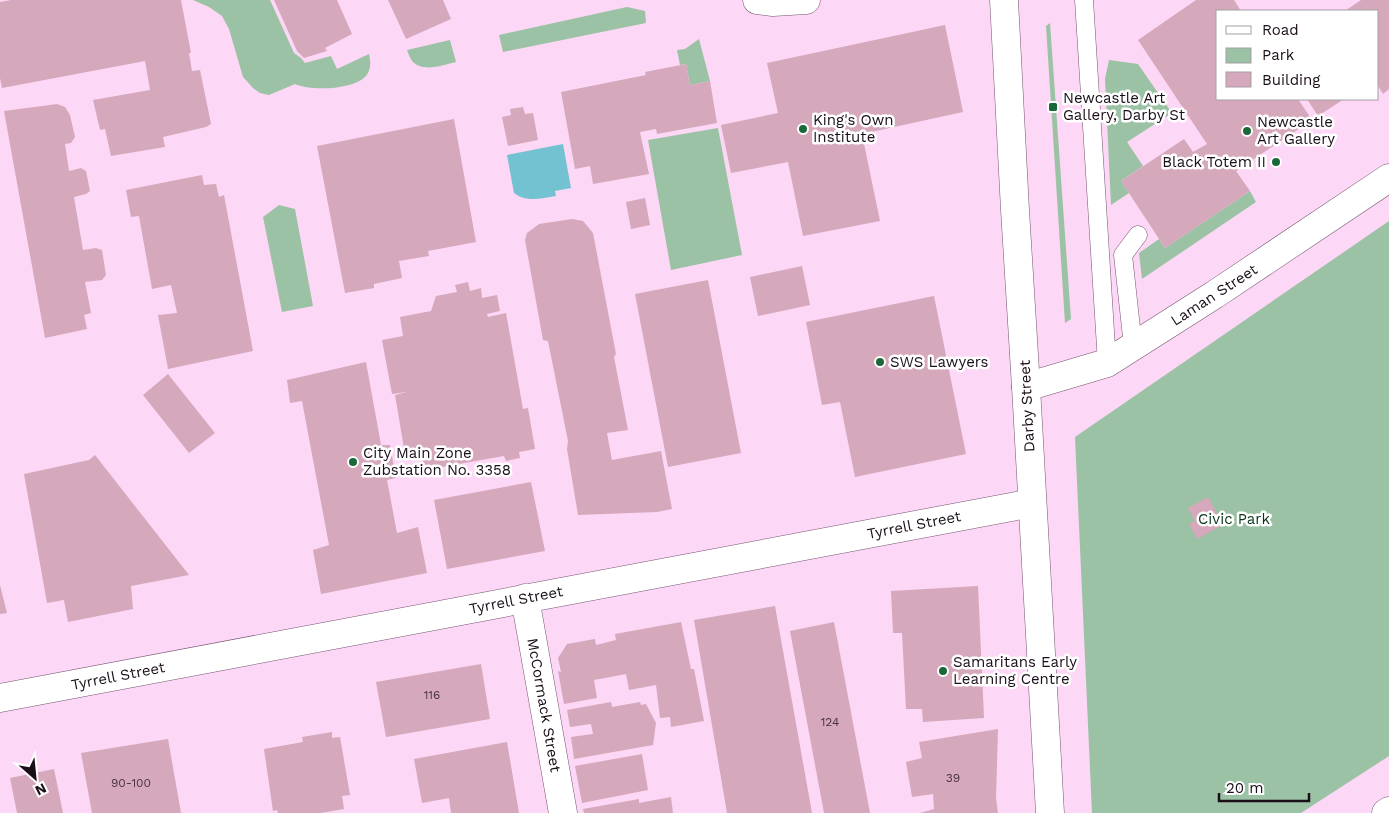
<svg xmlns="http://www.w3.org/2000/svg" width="1389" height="813" font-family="'Work Sans',sans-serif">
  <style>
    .green { fill: #9bc2a4 }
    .water { fill: #72c2d2 }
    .building { fill: #d6a8bb }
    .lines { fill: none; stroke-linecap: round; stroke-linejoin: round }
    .service-casing { stroke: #74546f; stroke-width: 19 }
    .minor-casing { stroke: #74546f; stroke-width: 29 }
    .secondary-casing { stroke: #74546f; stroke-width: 29 }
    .service { stroke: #fff; stroke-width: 18 }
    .minor { stroke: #fff; stroke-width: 28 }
    .secondary { stroke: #fff; stroke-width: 28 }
    .poi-dot { fill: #1a6837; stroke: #fff; stroke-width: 2 }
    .labels { text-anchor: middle; stroke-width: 5; stroke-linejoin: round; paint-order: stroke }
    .number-label { font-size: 12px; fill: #493442 }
    .poi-label { font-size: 15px; fill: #1a0e19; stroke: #fff; text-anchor: start }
    .street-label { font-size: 15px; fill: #1a0e19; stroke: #fff }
    .park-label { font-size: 15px; fill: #093419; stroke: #fff }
  </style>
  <rect width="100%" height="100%" fill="#fcd7f6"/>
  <path class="green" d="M193,0H270L294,53L301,58L305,63L331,56L337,69L369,54C371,62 371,71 365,77C352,90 310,91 295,84L269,95L260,93L253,88L243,77L229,29L222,16L209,7Z
    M627,7L645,11L646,23L503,52L499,35Z
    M1050,23L1071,319L1065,323L1046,26Z
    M699,39L710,81L690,85L686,64L680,65L677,50L685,49Z
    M450,40L456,62C443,65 423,73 412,61C410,58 408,53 407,50Z
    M1109,60L1138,64L1172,113L1127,142L1143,166L1121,181L1129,193L1111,205L1105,79Z
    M718,128L742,255L671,270L648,140Z
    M1250,191L1256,202L1142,279L1139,253L1159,239L1165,248Z
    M279,205L295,209L313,306L282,312L263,217Z
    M1389,221V756L1301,813H1092L1075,437Z"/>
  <path class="water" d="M563,144L571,188L555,191L556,196C541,198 527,203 514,193L507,155Z"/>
  <path class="building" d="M11,0H181L191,53H189L192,71L200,70L211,124L206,127L163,137L165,147L111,156L105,129L100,130L93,100L150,90L145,61L2,88L0,78V2Z
    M274,0H337L352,34L325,48L327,51L304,58L297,51Z
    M388,0H443L451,19L406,39Z
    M1196,0H1234L1241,11H1218V99H1298L1312,120L1236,171L1250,191L1165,248L1121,181L1184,139L1193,152L1207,144L1138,40Z
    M1361,0H1389V89L1383,94L1378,86V11H1345Z
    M945,25L963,112L862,134L880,221L803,236L788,162L731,173L721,125L778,113L767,63Z
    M686,64L690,85L710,81L717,123L657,134L656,129L640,132L649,174L593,184L590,166L575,169L561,92L646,75L645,72Z
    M1307,99H1344L1318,116Z
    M57,104L65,107L70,115L75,137L71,143L65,144L69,171L81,168L86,171L90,191L86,194L74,197L83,250L96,248L102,250L106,275L102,280L85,282L91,313L84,315L87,329L45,338L4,111Z
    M523,107L525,114L533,113L538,140L508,146L502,117L511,115L510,109Z
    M454,119L476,242L428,251L429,256L399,261L402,278L374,284V288L345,293L317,146Z
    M202,175L204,185L216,184L219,197L224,195L253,351L168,369L158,315L177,313L171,285L152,289L139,216L131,217L126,190Z
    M645,198L650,225L631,229L626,202Z
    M572,219L583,221L593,233L616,354L614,357L628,430L607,433L612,460L661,451L672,509L657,512L578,515L567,449L568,441L548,341L543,340L525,240L527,233L539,224Z
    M802,266L810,305L758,316L750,277Z
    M708,280L741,453L668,467L635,294Z
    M468,282L470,291L481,288L482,298L497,295L500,311L487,314L488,317L506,313L523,409L528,408L535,449L519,452L520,458L506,461L504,456L425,470L422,457L406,460L395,395L407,392L392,394L382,340L403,336L400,317L431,311L436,296L457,292L455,285Z
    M934,296L966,454L855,477L840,402L822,405L806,322Z
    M366,362L381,445H390L396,478L387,480L397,533L418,527L427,573L321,594L313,550L329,545L302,401L290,403L287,380Z
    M168,374L215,433L189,453L143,395Z
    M95,455L189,575L131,586L133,609L68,622L64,600L47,603L24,474L89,460Z
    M531,482L545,551L447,569L434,500Z
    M1208,497L1223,525L1197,539L1189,524L1195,521L1188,508Z
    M0,585L7,613L0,614Z
    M978,586L984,718L923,722L922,709H906L902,633H893L891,591Z
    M775,606L812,813H727L694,620Z
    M681,622L691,669H694L704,721L671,727L670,717L660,718L656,685L629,690L626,674L594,680L597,698L564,704L558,671L561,672L558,658L567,644L595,639L596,645L616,640L615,634Z
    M834,622L870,813H824L790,631Z
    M481,664L490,719L386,737L376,682Z
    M611,702L612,707L640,702L641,705L646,704L656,723L653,745L574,759L571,737L593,734L591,724L570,727L567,710Z
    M998,729L996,798L998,813H920L934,809L933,794L912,797L906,762L922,758L919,742Z
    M332,732V738L340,737L350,795L342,796L344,809L321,813H278L277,810L273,811L264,749L303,742L302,737Z
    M168,739L181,813H92L81,753Z
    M507,742L519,813H451L449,798L422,803L414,759Z
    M642,754L648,790L582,803L575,766Z
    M54,769L63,813H17L10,778Z
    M671,797L673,813H584L583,809L639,799V803Z"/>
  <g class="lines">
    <defs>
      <path id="service" d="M1084,0L1107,363
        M1133,346L1123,255L1138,235"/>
      <path id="minor" d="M757,0L773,2L806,0
        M1026,387L1107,363L1214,295L1389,178
        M525,598L563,813
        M0,698L1032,503"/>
      <path id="secondary" d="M1004,0L1015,210L1026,387L1050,813
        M1386,813L1389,811"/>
    </defs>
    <use href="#service" class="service-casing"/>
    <use href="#minor" class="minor-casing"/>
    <use href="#secondary" class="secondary-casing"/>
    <use href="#service" class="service"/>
    <use href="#minor" class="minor"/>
    <use href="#secondary" class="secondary"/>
  </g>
  <g class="poi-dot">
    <rect x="1048" y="102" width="10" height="10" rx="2.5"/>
    <circle cx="803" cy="129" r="5"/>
    <circle cx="1247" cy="131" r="5"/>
    <circle cx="1276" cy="162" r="5"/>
    <circle cx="880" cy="362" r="5"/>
    <circle cx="353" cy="462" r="5"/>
    <circle cx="943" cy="671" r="5"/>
  </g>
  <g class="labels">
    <g class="number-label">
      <text x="432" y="699">116</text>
      <text x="830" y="726">124</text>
      <text x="953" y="782">39</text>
      <text x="131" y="787">90-100</text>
    </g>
    <g class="poi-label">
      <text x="1063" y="103">Newcastle Art<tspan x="1063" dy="17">Gallery, Darby St</tspan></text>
      <text x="813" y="125">King's Own<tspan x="813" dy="17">Institute</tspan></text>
      <text x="1257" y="127">Newcastle<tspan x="1257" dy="17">Art Gallery</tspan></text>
      <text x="1266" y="167" text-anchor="end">Black Totem II</text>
      <text x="890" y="367">SWS Lawyers</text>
      <text x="363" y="458">City Main Zone<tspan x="363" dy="17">Zubstation No. 3358</tspan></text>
      <text x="953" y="667">Samaritans Early<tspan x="953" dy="17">Learning Centre</tspan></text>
    </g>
    <g class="street-label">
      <text transform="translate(1214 295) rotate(-33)" y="5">Laman Street</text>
      <text transform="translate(1027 406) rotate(-93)" y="5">Darby Street</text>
      <text transform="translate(914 525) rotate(-11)" y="5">Tyrrell Street</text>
      <text transform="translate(516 600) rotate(-11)" y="5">Tyrrell Street</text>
      <text transform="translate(118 676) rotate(-11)" y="5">Tyrrell Street</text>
      <text transform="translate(544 705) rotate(80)" y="5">McCormack Street</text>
    </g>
    <g class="park-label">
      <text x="1234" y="524">Civic Park</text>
    </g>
  </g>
  <rect x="1216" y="10" width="162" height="90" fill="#ffffff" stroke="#a39fa3"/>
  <rect x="1226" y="26" width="25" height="8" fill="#ffffff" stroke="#a39fa3"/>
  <text x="1262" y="35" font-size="15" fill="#1a0e19">Road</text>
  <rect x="1226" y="48" width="25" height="15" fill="#9bc2a4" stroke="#a39fa3"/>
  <text x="1262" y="60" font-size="15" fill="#1a0e19">Park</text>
  <rect x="1226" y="72" width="25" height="15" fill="#d6a8bb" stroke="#a39fa3"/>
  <text x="1262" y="85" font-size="15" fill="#1a0e19">Building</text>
  <g transform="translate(35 778) rotate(153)" stroke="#ffffff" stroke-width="4" paint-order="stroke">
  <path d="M0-4L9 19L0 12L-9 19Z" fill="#1a0e19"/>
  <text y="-8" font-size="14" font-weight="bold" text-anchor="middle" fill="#1a0e19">N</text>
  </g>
  <path d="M1219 793v8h90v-8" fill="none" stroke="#1a0e19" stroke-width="2.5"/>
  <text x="1226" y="793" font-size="15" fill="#1a0e19" stroke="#ffffff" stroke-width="4" paint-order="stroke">20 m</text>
</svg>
